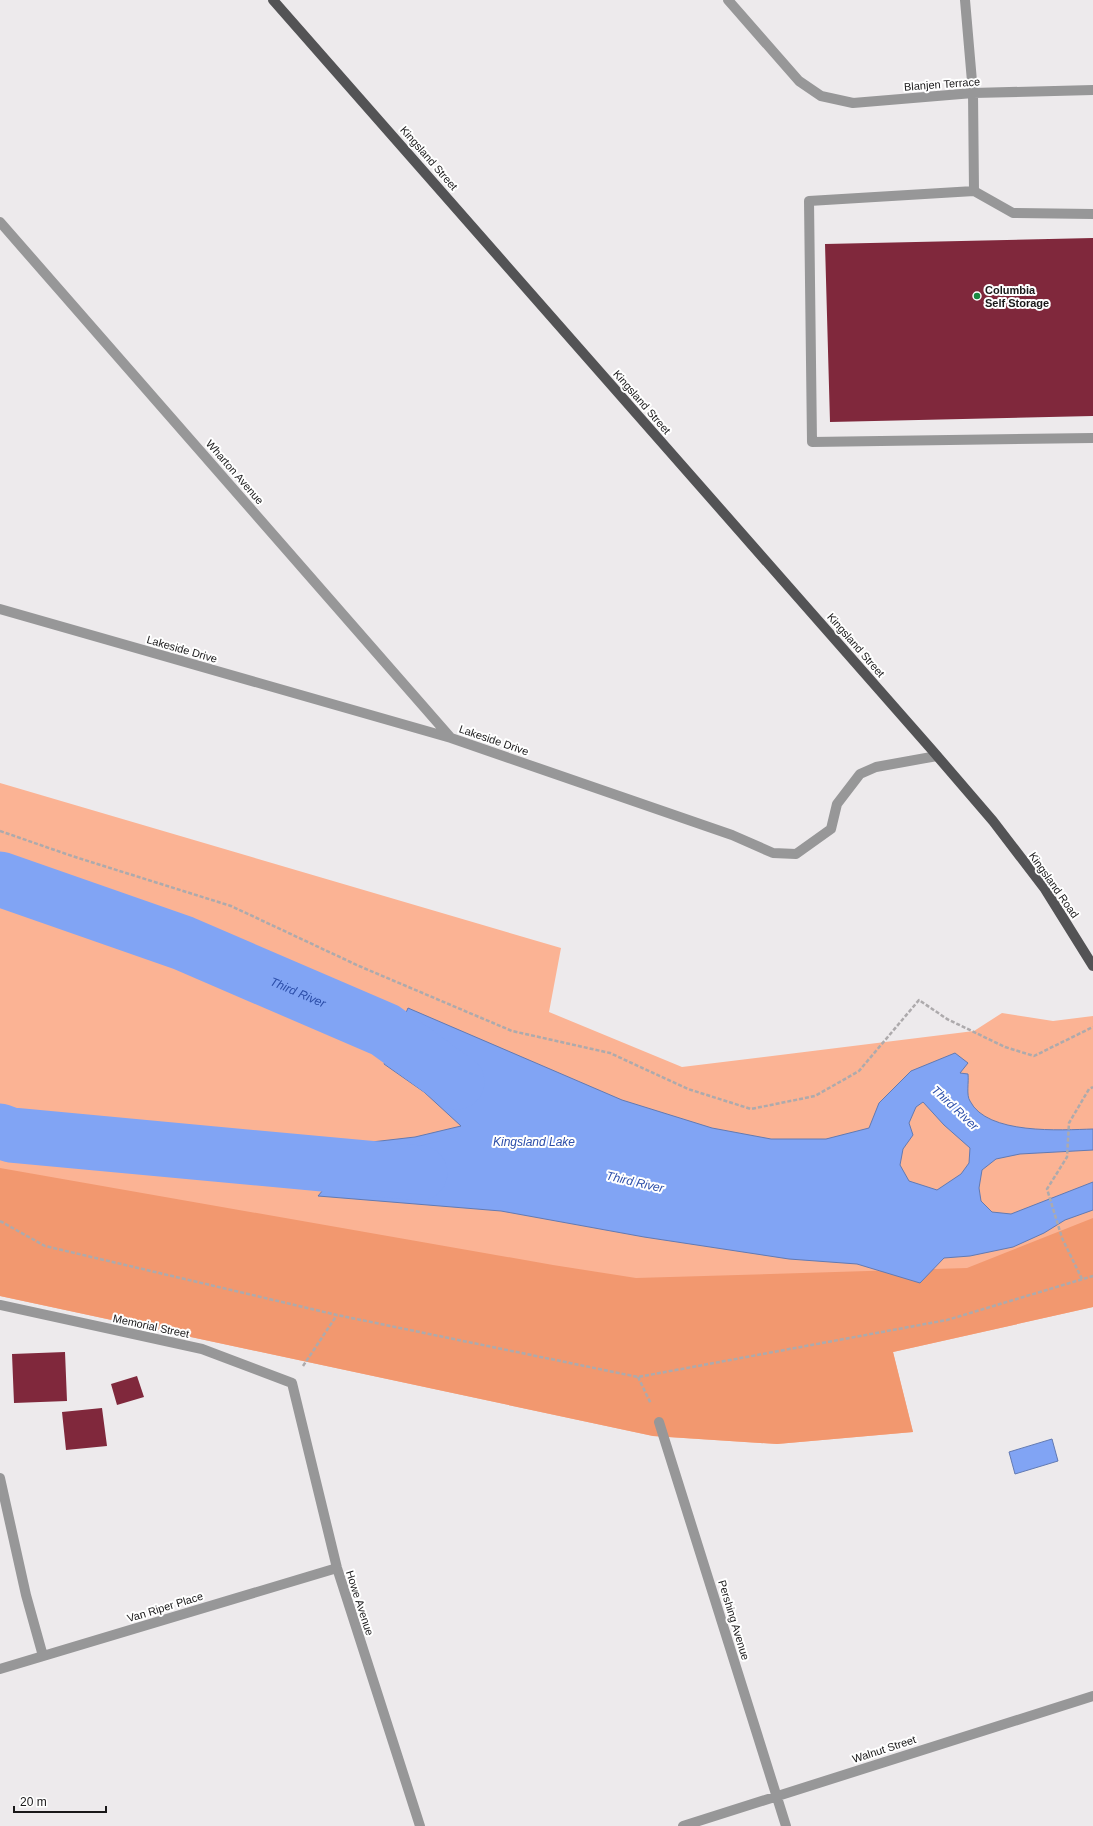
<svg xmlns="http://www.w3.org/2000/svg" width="1093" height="1826" font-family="Helvetica,sans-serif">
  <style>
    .green { fill: #fbb394 }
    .forest { fill: #f2986f }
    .water { fill: #81a4f4; stroke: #627ab2; fill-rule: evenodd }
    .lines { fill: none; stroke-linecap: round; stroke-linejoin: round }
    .river { stroke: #81a4f4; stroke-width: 55 }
    .building { fill: #80283c }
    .path { stroke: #adaaac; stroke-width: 2.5; stroke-dasharray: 4 2; stroke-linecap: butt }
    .minor { stroke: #979798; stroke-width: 10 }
    .major { stroke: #535355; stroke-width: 10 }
    .poi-dot { fill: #1a8942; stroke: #fff; stroke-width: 1.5 }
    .labels { text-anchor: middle; stroke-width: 4; stroke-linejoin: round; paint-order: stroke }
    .street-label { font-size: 11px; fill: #191819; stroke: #fff }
    .poi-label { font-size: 11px; font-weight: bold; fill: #191819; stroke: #fff; text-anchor: start }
    .water-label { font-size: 12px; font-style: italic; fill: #2c4ea9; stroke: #fff }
  </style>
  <rect width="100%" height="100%" fill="#edeaec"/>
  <path class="green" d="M0,783L561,948L549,1012L682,1067L974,1031L1002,1013L1053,1021L1093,1016V1307L893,1352L913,1432L777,1444L653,1436L0,1296Z"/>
  <path class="forest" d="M0,1168L553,1265L636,1278L967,1268L1093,1218V1307L893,1352L913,1432L777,1444L653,1436L0,1296Z"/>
  <path class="water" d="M408,1008L622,1100L712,1128L771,1139H826L869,1128L879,1103L911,1071L955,1053L968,1063L960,1073L968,1074C969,1082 966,1095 970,1101C987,1135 1061,1130 1093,1129V1150L1020,1154L996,1159L982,1170L979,1188L981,1201L992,1212L1011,1214L1093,1182V1210L1065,1220L1044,1233L1013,1247L970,1256L944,1258L920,1283L857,1264L789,1259L644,1237L501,1211L318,1196L363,1143L415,1137L461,1126L424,1092L384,1064ZM923,1102L944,1125L970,1148L969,1163L961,1174L937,1190L909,1181L900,1165L903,1149L913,1135L909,1123L916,1107Z
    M1052,1439L1058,1461L1015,1474L1009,1452Z"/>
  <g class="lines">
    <g class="river">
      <path id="s1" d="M0,879L183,943L385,1030L457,1082"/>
      <path d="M0,1131L11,1135L420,1173"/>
    </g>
  </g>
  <path class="building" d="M1093,238V416L830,422L825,244Z
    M65,1352L67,1401L14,1403L12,1354Z
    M137,1376L144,1397L117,1405L111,1384Z
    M102,1408L107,1446L66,1450L62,1412Z"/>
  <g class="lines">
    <path class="path" d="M0,831L72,856L231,906L359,966L512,1031L610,1053L688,1089L751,1109L815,1096L859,1071L919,1000L947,1019L1005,1047L1034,1056L1093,1027
      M0,1221L45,1246L337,1315L638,1377L947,1320L1093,1276
      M1082,1279L1062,1238L1047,1189L1067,1157L1069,1123L1089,1089L1093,1087
      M303,1366L337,1315
      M638,1377L651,1404"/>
    <path class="minor" d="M728,0L799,81L821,96L853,103L973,93L1093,90
      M965,0L973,93L974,191
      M1093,214L1013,213L974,191L809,201L812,442L1093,438
      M0,222L451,738
      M0,609L451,738L732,835L773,853L796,854L831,829L837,804L860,774L876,767L937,756
      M0,1305L202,1349L292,1383L337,1568L420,1826
      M659,1422L786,1826
      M0,1478L26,1595L43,1656
      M0,1669L337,1568
      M683,1826L1093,1696"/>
    <path class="major" d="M273,0L932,750L993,821L1045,889L1093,966"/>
  </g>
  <circle class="poi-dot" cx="977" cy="296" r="4"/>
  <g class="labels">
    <g class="street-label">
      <text transform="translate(942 84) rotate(-4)" y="4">Blanjen Terrace</text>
      <text transform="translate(429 158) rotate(49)" y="4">Kingsland Street</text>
      <text transform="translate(642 402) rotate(49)" y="4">Kingsland Street</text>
      <text transform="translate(235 472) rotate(49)" y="4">Wharton Avenue</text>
      <text transform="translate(856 645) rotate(49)" y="4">Kingsland Street</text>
      <text transform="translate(182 649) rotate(16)" y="4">Lakeside Drive</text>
      <text transform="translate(494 740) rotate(19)" y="4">Lakeside Drive</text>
      <text transform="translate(1054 885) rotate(55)" y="4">Kingsland Road</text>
      <text transform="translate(151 1326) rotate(12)" y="4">Memorial Street</text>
      <text transform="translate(360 1603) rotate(72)" y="4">Howe Avenue</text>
      <text transform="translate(165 1607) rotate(-17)" y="4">Van Riper Place</text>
      <text transform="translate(734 1620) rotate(73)" y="4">Pershing Avenue</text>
      <text transform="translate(884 1749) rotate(-18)" y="4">Walnut Street</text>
    </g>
    <g class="poi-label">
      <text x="985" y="294">Columbia<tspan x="985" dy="13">Self Storage</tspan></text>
    </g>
    <g class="water-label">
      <text dy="4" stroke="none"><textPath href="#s1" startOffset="319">Third River</textPath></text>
      <text transform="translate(955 1108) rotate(43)" y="4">Third River</text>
      <text x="534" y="1146">Kingsland Lake</text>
      <text transform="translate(635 1182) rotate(13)" y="4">Third River</text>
    </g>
  </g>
  <path d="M14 1806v6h92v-6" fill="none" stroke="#191819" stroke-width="2"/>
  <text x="20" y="1806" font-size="12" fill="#191819" stroke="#ffffff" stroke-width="3" paint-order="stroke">20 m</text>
</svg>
